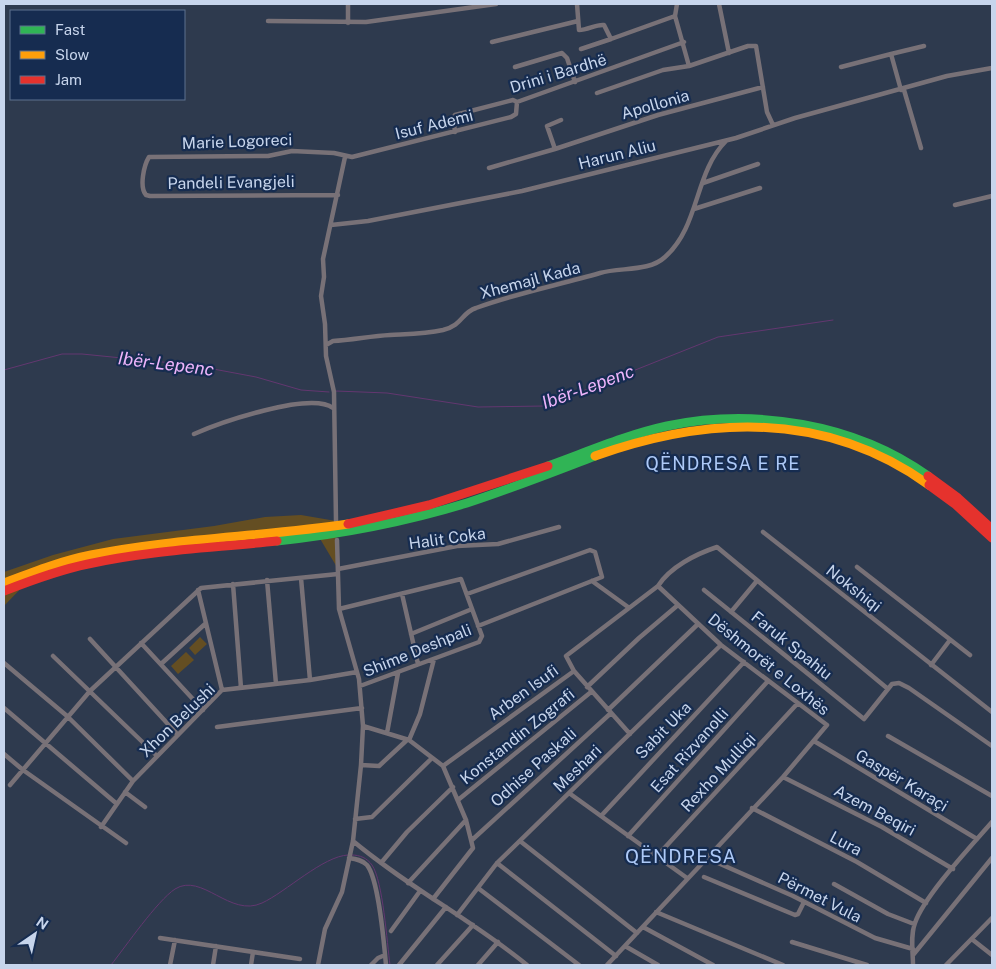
<svg xmlns="http://www.w3.org/2000/svg" width="996" height="969" font-family="'Public Sans',sans-serif">
  <style>
    .green { fill: #644e22 }
    .lines { fill: none; stroke-linecap: round; stroke-linejoin: round }
    .stream { stroke: #633770; stroke-width: 1 }
    .street { stroke: #787177; stroke-width: 4.5 }
    .fast { stroke: #30b455; stroke-width: 9 }
    .slow { stroke: #ff9f0a; stroke-width: 9 }
    .jam { stroke: #e5322d; stroke-width: 9 }
    .labels { text-anchor: middle; stroke-width: 4.5; stroke-linejoin: round; paint-order: stroke }
    .street-label { font-size: 16px; fill: #c7d5ec; stroke: #162c50 }
    .water-label { font-size: 18px; font-style: italic; fill: #edb4fb; stroke: #162c50 }
    .neighbourhood-label { font-size: 18px; letter-spacing: 1px; fill: #adc9f7; stroke: #162c50 }
    .quarter-label { font-size: 19px; letter-spacing: 1px; fill: #adc9f7; stroke: #162c50 }
  </style>
  <rect width="100%" height="100%" fill="#2e3a4e"/>
  <path class="green" d="M301,515L336,521L338,569L319,537L151,553L29,580L4,606V572L53,555L113,539L214,526L265,517Z
    M200,637L207,644L195,655L189,648Z
    M186,652L194,660L178,674L171,666Z"/>
  <g class="lines">
    <path class="stream" d="M4,370L62,354H82L192,365L256,377L301,390L329,392
      M336,391L387,393L478,407L545,406L718,337L833,320
      M352,855C360,855 367,858 372,865C383,881 387,943 390,965
      M111,965C126,946 157,901 175,889C202,872 230,918 262,903C286,892 323,856 348,855"/>
    <path class="street" d="M348,4V23
      M577,4L579,30C588,30 596,24 604,25L611,39L675,16L689,66L748,46H756L767,112L773,125
      M719,4L729,53
      M675,16L677,4
      M268,21L366,22L496,4
      M492,42L578,21
      M581,49L611,39
      M891,54L924,46
      M515,67L562,53L567,58L575,82
      M841,67L891,54L901,90
      M904,90L921,148
      M597,93L663,70L689,66
      M561,120L547,126L555,149L658,115L763,87
      M455,132L453,118L455,115L513,100L517,102L684,42
      M489,168L555,149
      M703,183L758,164
      M338,195L150,196L146,195C139,187 144,165 149,157L268,156L292,151L334,153L352,157L511,117L516,114L517,102
      M955,205L992,196
      M694,209L760,188
      M331,225L368,221L522,191L736,138L795,118L947,76L992,68
      M326,345L333,341C352,340 371,336 390,335C408,334 425,334 443,330C463,325 461,313 476,308C517,293 559,285 600,273C621,267 649,272 665,257C700,226 694,173 726,141
      M194,434C219,423 310,391 333,408
      M336,521L334,392L326,356L325,324L321,296L324,277L323,259L345,157
      M763,532L992,712
      M857,567L970,655
      M338,569L457,546L498,544L559,527
      M301,578L310,680
      M267,580L276,684
      M592,581L628,607
      M233,584L241,688
      M658,586C670,567 696,554 717,547L888,689
      M198,590L222,690
      M704,590L864,719L892,684L899,683L909,688L992,746
      M402,594L418,664
      M467,594L590,550L595,552L602,577L478,626
      M339,609L461,579L482,636L479,642L360,686
      M731,612L756,582
      M411,634L472,609
      M90,639L178,735
      M141,643L203,710
      M53,656L157,756
      M4,663L67,716L133,781
      M161,664L205,624
      M931,665L950,640
      M587,687L639,638L678,605
      M4,708L117,804
      M608,710L698,624
      M363,726L409,740L443,766L466,820L473,848L433,899
      M217,727L362,708
      M387,733L398,673
      M888,736L992,796
      M409,740L420,714L434,659
      M814,741L977,839
      M4,754L23,770L126,843
      M361,765L379,766L407,740
      M443,766L574,671
      M783,777L882,827L953,869
      M10,785L90,691L201,588L338,574
      M125,792L145,807
      M569,793L687,878
      M458,800L591,692
      M752,808L857,862L926,903
      M601,816L744,662
      M355,819L372,817L432,758
      M101,827L133,781L222,690L310,680L357,672
      M628,836L768,681
      M472,840L611,713
      M353,841C408,887 472,920 527,965
      M520,841L637,933
      M657,856L797,704
      M349,858C356,859 362,860 367,865C379,880 384,944 386,965
      M381,863L407,832L453,787
      M497,863L616,956
      M718,863L793,896L875,938L913,949
      M704,877L795,915L798,914L804,902
      M408,883L466,820
      M834,884L888,914L914,924
      M478,888L579,965
      M656,912L783,965
      M457,915L497,863L721,645
      M643,927L713,965
      M391,931L420,891
      M160,938L300,959
      M973,940L992,955
      M792,942L867,965
      M625,946L658,965
      M913,955L992,858
      M170,965L175,940
      M213,965L216,946
      M251,965L253,952
      M318,965L325,929L342,892L353,841L361,765L363,726L359,679L339,609L337,540
      M371,965L378,958L385,955
      M399,965L446,907
      M437,965L473,925
      M478,965L498,942
      M607,965L783,777L827,725L721,645L658,586L566,656L574,671L630,734
      M913,965C913,952 910,936 915,923C924,896 972,845 992,822
      M946,965L992,918"/>
    <path class="fast" d="M548,466C587,452 626,435 667,426C754,408 854,423 928,476
      M277,541C342,534 405,522 467,503C510,489 553,472 595,456"/>
    <path class="slow" d="M595,456C710,415 826,411 929,485
      M4,583C33,572 61,561 91,555C176,538 262,537 348,524"/>
    <path class="jam" d="M928,476L958,498L992,529
      M929,485L955,504L992,538
      M348,524L429,505L548,466
      M4,591C32,580 59,570 88,564C150,550 214,548 277,541"/>
  </g>
  <g class="labels">
    <g class="street-label">
      <text transform="translate(558 73) rotate(-17)" y="6">Drini i Bardhë</text>
      <text transform="translate(655 104) rotate(-16)" y="6">Apollonia</text>
      <text transform="translate(434 124) rotate(-14)" y="6">Isuf Ademi</text>
      <text transform="translate(237 141) rotate(-2)" y="6">Marie Logoreci</text>
      <text transform="translate(617 154) rotate(-14)" y="6">Harun Aliu</text>
      <text transform="translate(231 182) rotate(-1)" y="6">Pandeli Evangjeli</text>
      <text transform="translate(530 280) rotate(-15)" y="6">Xhemajl Kada</text>
      <text transform="translate(447 538) rotate(-8)" y="6">Halit Coka</text>
      <text transform="translate(854 588) rotate(38)" y="6">Nokshiqi</text>
      <text transform="translate(792 645) rotate(39)" y="6">Faruk Spahiu</text>
      <text transform="translate(417 650) rotate(-22)" y="6">Shime Deshpali</text>
      <text transform="translate(769 664) rotate(39)" y="6">Dëshmorët e Loxhës</text>
      <text transform="translate(523 692) rotate(-36)" y="6">Arben Isufi</text>
      <text transform="translate(177 720) rotate(-44)" y="6">Xhon Belushi</text>
      <text transform="translate(663 730) rotate(-46)" y="6">Sabit Uka</text>
      <text transform="translate(517 736) rotate(-39)" y="6">Konstandin Zografi</text>
      <text transform="translate(689 750) rotate(-48)" y="6">Esat Rizvanolli</text>
      <text transform="translate(533 767) rotate(-42)" y="6">Odhise Paskali</text>
      <text transform="translate(577 768) rotate(-44)" y="6">Meshari</text>
      <text transform="translate(718 772) rotate(-47)" y="6">Rexho Mulliqi</text>
      <text transform="translate(902 780) rotate(31)" y="6">Gaspër Karaçi</text>
      <text transform="translate(875 810) rotate(28)" y="6">Azem Beqiri</text>
      <text transform="translate(846 843) rotate(28)" y="6">Lura</text>
      <text transform="translate(820 897) rotate(27)" y="6">Përmet Vula</text>
    </g>
    <g class="water-label">
      <text transform="translate(166 364) rotate(7)" y="6">Ibër-Lepenc</text>
      <text transform="translate(588 387) rotate(-20)" y="6">Ibër-Lepenc</text>
    </g>
    <g class="neighbourhood-label">
      <text x="723" y="470">QËNDRESA E RE</text>
    </g>
    <g class="quarter-label">
      <text x="681" y="863">QËNDRESA</text>
    </g>
  </g>
  <rect width="996" height="969" fill="none" stroke="#c7d5ec" stroke-width="10"/>
  <rect x="10" y="10" width="175" height="90" fill="#162c50" stroke="#5d708e"/>
  <rect x="20" y="26" width="25" height="8" fill="#30b455" stroke="#5d708e"/>
  <text x="55" y="35" font-size="15" fill="#c7d5ec">Fast</text>
  <rect x="20" y="51" width="25" height="8" fill="#ff9f0a" stroke="#5d708e"/>
  <text x="55" y="60" font-size="15" fill="#c7d5ec">Slow</text>
  <rect x="20" y="76" width="25" height="8" fill="#e5322d" stroke="#5d708e"/>
  <text x="55" y="85" font-size="15" fill="#c7d5ec">Jam</text>
  <g transform="translate(35 934) rotate(34)" stroke="#162c50" stroke-width="4" paint-order="stroke">
  <path d="M0-4L9 19L0 12L-9 19Z" fill="#c7d5ec"/>
  <text y="-8" font-size="14" font-weight="bold" text-anchor="middle" fill="#c7d5ec">N</text>
  </g>
</svg>
